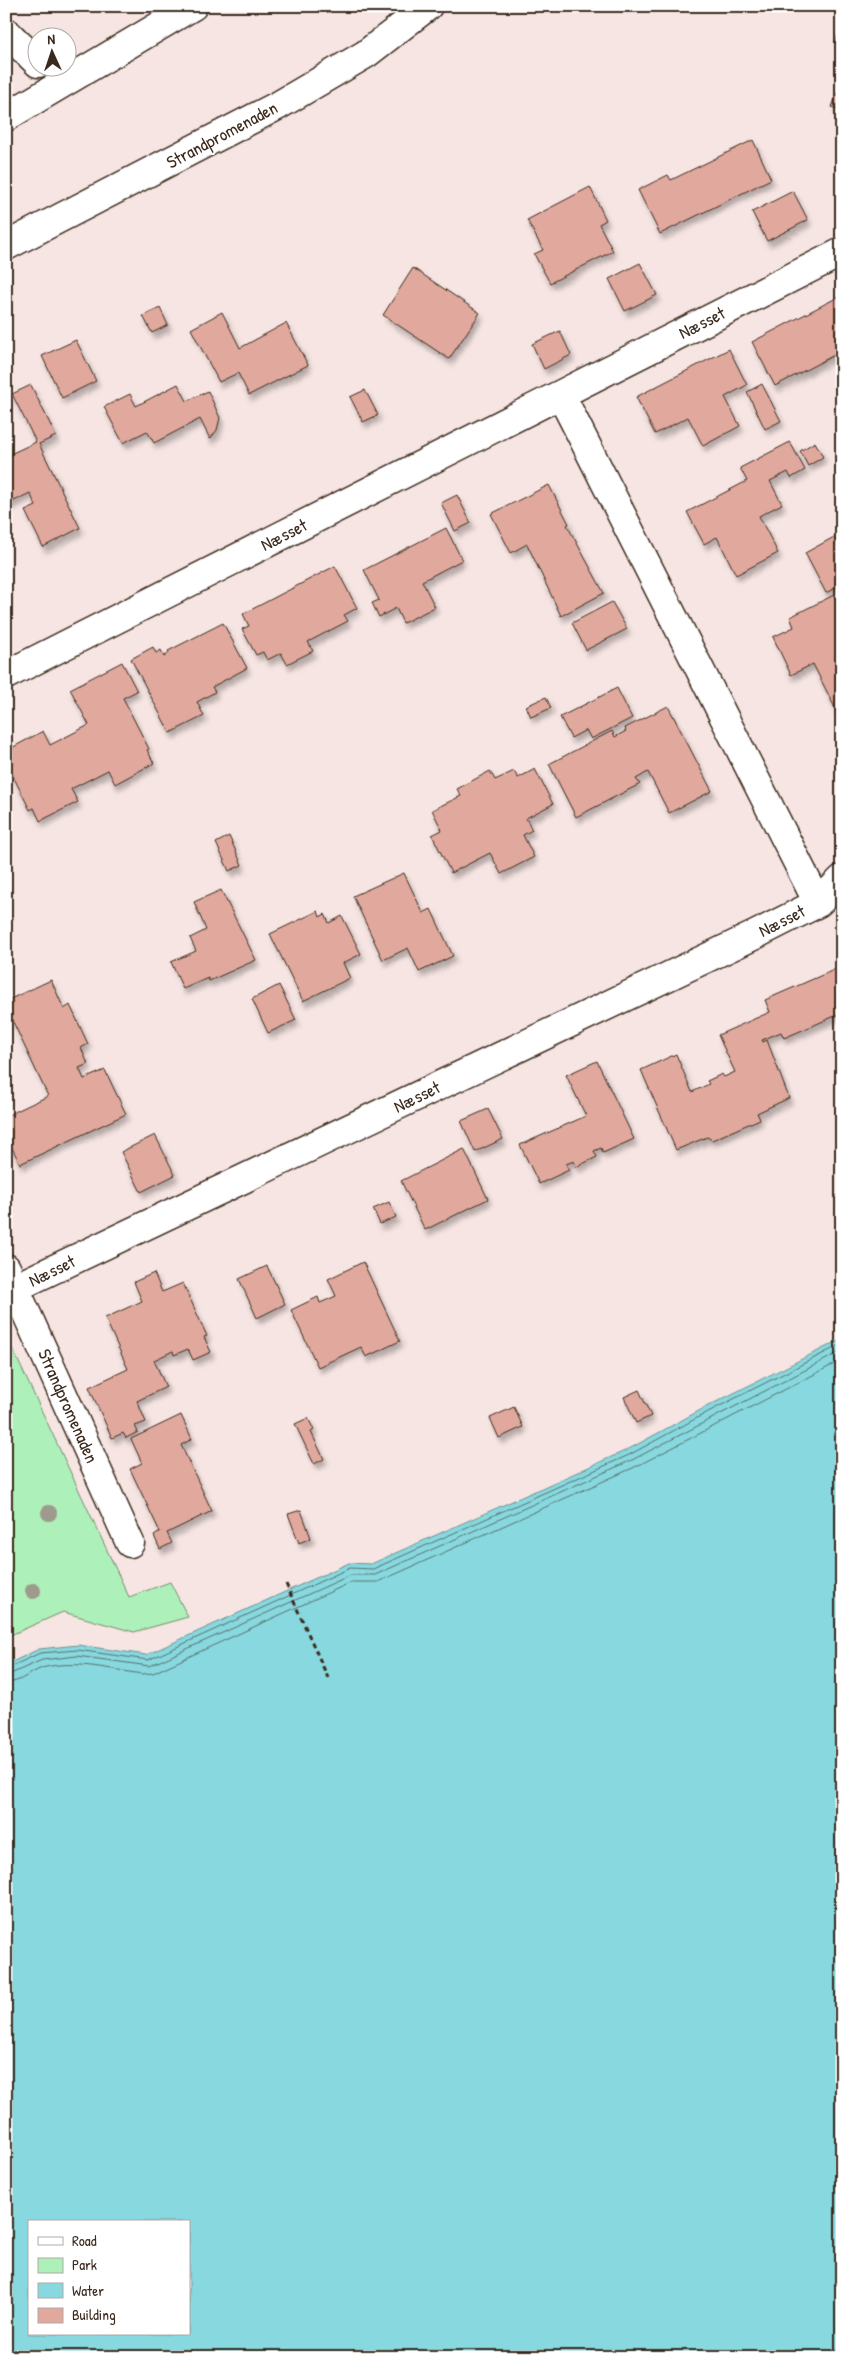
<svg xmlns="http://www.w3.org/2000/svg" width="848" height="2363" font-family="'Patrick Hand',sans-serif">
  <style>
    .green { fill: #adf0ba; stroke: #748d6c }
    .water { fill: #87d8df; stroke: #699292; fill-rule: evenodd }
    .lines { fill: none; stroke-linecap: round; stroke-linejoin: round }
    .shore { stroke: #59706b; stroke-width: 1 }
    .building { fill: #e1a89d; stroke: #3b2a1e; filter: url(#shadow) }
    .minor-casing { stroke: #3b2a1e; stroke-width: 31 }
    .path { stroke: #3b2a1e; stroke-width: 3; stroke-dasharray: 5 4; stroke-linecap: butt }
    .minor { stroke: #fff; stroke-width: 28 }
    .tree { fill: #9f9a8c }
    .labels { text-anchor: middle; stroke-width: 4; stroke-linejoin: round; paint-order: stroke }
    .street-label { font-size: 18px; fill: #3b2a1e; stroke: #fff }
  </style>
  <defs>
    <filter id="shadow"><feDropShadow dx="3" dy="5.5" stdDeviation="2.5" flood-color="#0004"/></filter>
  </defs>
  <rect width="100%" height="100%" fill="#f6e5e2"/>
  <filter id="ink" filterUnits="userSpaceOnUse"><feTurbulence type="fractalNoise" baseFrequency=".02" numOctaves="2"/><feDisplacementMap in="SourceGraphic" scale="10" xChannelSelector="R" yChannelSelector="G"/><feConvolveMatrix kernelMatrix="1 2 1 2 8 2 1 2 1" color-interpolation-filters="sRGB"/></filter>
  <g filter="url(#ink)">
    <path class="green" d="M6,1335L129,1597L170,1582L188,1617L134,1632L63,1612L6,1637Z"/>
    <path class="water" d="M842,1339V2357H6V1665L39,1649L78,1645L146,1655L349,1563L371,1564L627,1450L706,1407ZM29,2222H189V2334H29Z"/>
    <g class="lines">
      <path class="shore" d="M6,1669L40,1653L77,1650L148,1660L350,1568L373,1569L629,1455L708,1412L842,1344
        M6,1676L42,1660L77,1656L149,1666L351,1575H375L632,1460L842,1351
        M6,1683C21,1683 32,1670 46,1667C78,1660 111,1670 143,1674L153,1673L352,1582H378L635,1467L842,1360"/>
    </g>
    <path class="building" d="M842,24V44L835,42Z
      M842,80V123L837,121L841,111L832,107Z
      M753,140L771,179L660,234L638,190L668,175L671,180Z
      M590,187L606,220L599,224L613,251L550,283L534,254L543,250L527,220Z
      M793,191L808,220L767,241L752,212Z
      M640,263L657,295L625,311L609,279Z
      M413,268L480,313L449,359L383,315Z
      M842,295V351L775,386L752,342Z
      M160,308L168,325L152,333L143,316Z
      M222,312L240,348L286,323L308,365L249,395L238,373L219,382L191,329Z
      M560,331L571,355L544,369L532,344Z
      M76,340L96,381L62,398L42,356Z
      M729,349L747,385L725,397L740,426L703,446L688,417L655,434L636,397Z
      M178,384L187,401L208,391L220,418L217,430L210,439L200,419L154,443L147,431L123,443L104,407L130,394L136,406Z
      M762,384L781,421L765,429L747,392Z
      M31,385L56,436L39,444L80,528L43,547L25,511L36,506L30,493L6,505V456L36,442L12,394Z
      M365,390L378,415L363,422L350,397Z
      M790,442L805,470L791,478L788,472L770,481L782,504L759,516L778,553L736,575L717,537L704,544L687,512L747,481L740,468Z
      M815,442L823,457L808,466L800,451Z
      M549,485L569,524L567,525L604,593L561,616L527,544L511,553L491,514Z
      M457,495L471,523L455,531L441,503Z
      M446,528L462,560L422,581L435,607L403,623L396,608L379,617L372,603L379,600L364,570Z
      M834,537L842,553V584L826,593L805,553Z
      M335,566L357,608L344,615L348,621L308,642L313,651L287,664L281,653L267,660L263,652L256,655L242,629L249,626L243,614Z
      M834,595L842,612V712L838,714L813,664L791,675L773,637L794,627L790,617Z
      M612,602L627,629L586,650L572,623Z
      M223,623L247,668L212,687L215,692L197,702L204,716L170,733L131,659L153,647L156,653L161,650L164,657L169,653L168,651Z
      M122,662L137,691L123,698L149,749L147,750L154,763L115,784L108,770L71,789L78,802L40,821L34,808L30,810L8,766L10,765L6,759V751L43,731L50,745L89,725L70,689Z
      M617,688L632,718L591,739L586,730L571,738L560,717Z
      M546,697L551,708L531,717L526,706Z
      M668,706L712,791L669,813L648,772L636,779L640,784L576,817L549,764L612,731L615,737L626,731L625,728Z
      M535,769L553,804L526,818L532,830L523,835L534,857L501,874L490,853L451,873L432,835L442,830L432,810L461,796L457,789L490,771L495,780L514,771L518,778Z
      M229,836L242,865L229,871L216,843Z
      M404,873L423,913L431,909L453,956L419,972L408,948L383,960L353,896Z
      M221,890L256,960L209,981L208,978L183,989L171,962L196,951L190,938L206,930L194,902Z
      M318,911L320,917L325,914L329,923L342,916L361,954L343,963L350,978L303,1001L270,934Z
      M836,969L842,983V1013L784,1038L781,1032L762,1040L763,1042L767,1040L789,1098L757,1113L760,1119L712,1140L707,1137L676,1150L641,1070L676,1054L692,1092L709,1084L707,1081L722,1074L724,1077L735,1072L718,1035L770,1012L765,1000Z
      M51,980L64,1009L70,1005L88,1044L81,1048L88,1064L79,1068L84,1079L105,1070L126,1114L20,1164L6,1136V1116L48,1096L6,1007V1001Z
      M279,985L296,1020L268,1033L252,999Z
      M597,1061L634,1139L603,1153L601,1148L594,1151L597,1157L576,1167L574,1161L566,1164L569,1170L539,1184L520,1145L586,1116L566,1075Z
      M488,1109L503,1139L475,1152L461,1121Z
      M155,1135L175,1175L141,1192L121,1152Z
      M464,1149L488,1199L425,1230L401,1181Z
      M389,1202L396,1217L380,1224L373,1209Z
      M363,1262L400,1341L366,1357L361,1347L318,1367L291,1310L318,1297L320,1303L336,1296L328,1279Z
      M267,1266L285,1304L257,1318L239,1279Z
      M154,1273L162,1292L183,1283L207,1336L204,1337L211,1352L193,1360L188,1349L174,1355L173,1351L154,1360L166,1387L137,1401L146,1422L135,1426L138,1432L126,1438L123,1433L112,1438L89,1387L128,1369L105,1318L142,1301L134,1282Z
      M639,1390L651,1416L636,1423L624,1397Z
      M514,1407L523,1427L499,1438L490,1418Z
      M181,1415L192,1439L181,1445L212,1511L167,1533L172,1543L160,1549L154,1536L160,1532L130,1469L142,1463L131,1439Z
      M308,1418L314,1430L311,1432L324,1459L314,1464L295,1424Z
      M301,1510L311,1538L299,1543L288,1514Z"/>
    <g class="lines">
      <defs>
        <path id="minor" d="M6,32L38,63
          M6,117L193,6
          M6,246L279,105L366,54L428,6
          M561,395L818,903
          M6,675L842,252
          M6,1268L130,1543
          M6,1292L755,935L818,903L842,879"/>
      </defs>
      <use href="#minor" class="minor-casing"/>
      <path class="path" d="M286,1584L328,1678"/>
      <use href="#minor" class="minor"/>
    </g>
    <g class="tree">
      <circle cx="49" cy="1513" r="8"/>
      <circle cx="33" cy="1591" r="8"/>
    </g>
  </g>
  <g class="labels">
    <g class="street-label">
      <text transform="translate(222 135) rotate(-28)" y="6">Strandpromenaden</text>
      <text transform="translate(702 323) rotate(-27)" y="6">Næsset</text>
      <text transform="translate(284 535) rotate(-27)" y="6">Næsset</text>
      <text transform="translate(782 921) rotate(-27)" y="6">Næsset</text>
      <text transform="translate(417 1097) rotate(-26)" y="6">Næsset</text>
      <text transform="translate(52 1271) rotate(-26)" y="6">Næsset</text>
      <text transform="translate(68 1406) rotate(66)" y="6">Strandpromenaden</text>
    </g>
  </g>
  <rect width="848" height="2363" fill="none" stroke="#fff" stroke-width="25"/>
  <rect x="12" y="12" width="823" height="2338" fill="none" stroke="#3b2a1e" stroke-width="2" filter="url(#ink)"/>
  <rect x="28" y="2220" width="162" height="115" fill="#ffffff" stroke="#b1aaa5"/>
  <rect x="38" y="2237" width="25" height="8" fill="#ffffff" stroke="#b1aaa5"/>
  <text x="72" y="2246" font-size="15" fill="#3b2a1e">Road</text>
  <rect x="38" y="2258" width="25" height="15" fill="#adf0ba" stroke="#b1aaa5"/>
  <text x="72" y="2270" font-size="15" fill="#3b2a1e">Park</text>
  <rect x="38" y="2283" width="25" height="15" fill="#87d8df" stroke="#b1aaa5"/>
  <text x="72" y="2296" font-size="15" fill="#3b2a1e">Water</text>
  <rect x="38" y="2308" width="25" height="15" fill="#e1a89d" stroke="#b1aaa5"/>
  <text x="72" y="2320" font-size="15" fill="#3b2a1e">Building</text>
  <g transform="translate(52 52) rotate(357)"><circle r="24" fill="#ffffff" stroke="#b1aaa5"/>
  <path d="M0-4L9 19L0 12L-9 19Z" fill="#3b2a1e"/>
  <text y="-8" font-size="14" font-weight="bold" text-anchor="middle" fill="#3b2a1e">N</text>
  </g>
</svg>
